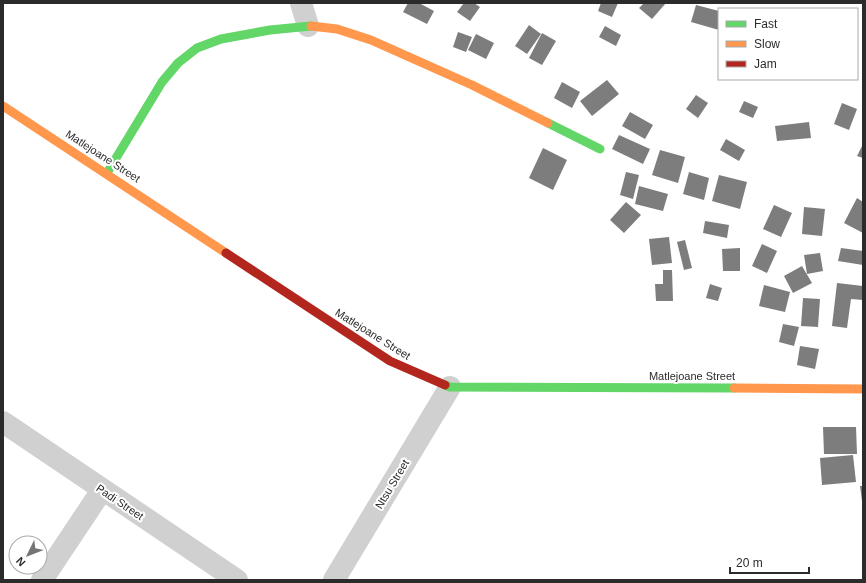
<svg xmlns="http://www.w3.org/2000/svg" width="866" height="583" font-family="Helvetica,sans-serif">
  <style>
    .building { fill: #7d7d7d }
    .lines { fill: none; stroke-linecap: round; stroke-linejoin: round }
    .street { stroke: #d0d0d0; stroke-width: 22 }
    .fast { stroke: #63d668; stroke-width: 9 }
    .slow { stroke: #ff974d; stroke-width: 9 }
    .jam { stroke: #b3261e; stroke-width: 9 }
    .labels { text-anchor: middle; stroke-width: 4; stroke-linejoin: round; paint-order: stroke }
    .street-label { font-size: 11px; fill: #2b2b2b; stroke: #fff }
  </style>
  <rect width="100%" height="100%" fill="#fff"/>
  <path class="building" d="M408,3H419L434,11L427,24L403,12Z
    M464,3H474L480,7L470,21L457,12Z
    M601,3H618L612,17L598,11Z
    M644,3H666L652,19L639,8Z
    M696,5L719,11V30L691,22Z
    M529,25L541,34L527,54L515,46Z
    M605,26L621,35L616,46L599,37Z
    M458,32L472,37L466,52L453,47Z
    M542,33L556,41L542,65L529,58Z
    M476,34L494,43L486,59L468,50Z
    M607,80L619,94L592,116L580,101Z
    M562,82L580,92L572,108L554,98Z
    M696,95L708,103L698,118L686,109Z
    M744,101L758,107L753,118L739,112Z
    M842,103L857,109L849,130L834,124Z
    M630,112L653,125L645,139L622,126Z
    M809,122L811,138L777,141L775,126Z
    M619,135L650,149L643,164L612,149Z
    M726,139L745,150L739,161L720,150Z
    M863,144V158L857,156Z
    M543,148L567,160L553,190L529,178Z
    M660,150L685,157L678,183L652,175Z
    M626,172L639,175L633,199L620,195Z
    M689,172L709,178L704,200L683,194Z
    M719,175L747,182L740,209L712,201Z
    M639,186L668,194L663,211L635,204Z
    M857,198L863,202V233L844,223Z
    M626,202L641,215L624,233L610,220Z
    M774,205L792,213L781,237L763,229Z
    M804,207L825,209L822,236L802,234Z
    M705,221L729,225L727,238L703,233Z
    M669,237L672,263L652,265L649,239Z
    M685,240L692,268L684,270L677,242Z
    M762,244L777,251L767,273L752,266Z
    M740,248V271H723L722,249Z
    M841,248L863,251V265L838,261Z
    M820,253L823,271L807,274L804,255Z
    M802,266L812,283L793,293L784,276Z
    M663,270H672L673,301H656L655,284H663Z
    M837,283L863,286V300L851,299L847,328L832,326Z
    M710,284L722,288L718,301L706,298Z
    M764,285L790,292L785,312L759,306Z
    M803,298L820,299L818,327L801,326Z
    M783,324L799,327L794,346L779,342Z
    M800,346L819,349L815,369L797,365Z
    M823,427H856L857,454H824Z
    M853,455L856,482L822,485L820,458Z
    M860,486H863V501H862Z"/>
  <g class="lines">
    <path class="street" d="M301,3L308,26
      M3,422L237,580
      M42,580L102,490
      M334,580L450,387"/>
    <path class="fast" d="M548,123L600,149
      M107,173L162,82L178,63L197,48L221,39L270,30L311,26
      M445,385L450,387L734,388"/>
    <path class="slow" d="M311,26L337,29L371,40L472,85L548,123
      M3,106L226,253
      M734,388L863,389"/>
    <path class="jam" d="M226,253L390,361L445,385"/>
  </g>
  <g class="labels">
    <g class="street-label">
      <text transform="translate(103 156) rotate(33)" y="4">Matlejoane Street</text>
      <text transform="translate(373 334) rotate(32)" y="4">Matlejoane Street</text>
      <text x="692" y="380">Matlejoane Street</text>
      <text transform="translate(392 484) rotate(-59)" y="4">Ntsu Street</text>
      <text transform="translate(120 502) rotate(34)" y="4">Padi Street</text>
    </g>
  </g>
  <rect width="866" height="583" fill="none" stroke="#2b2b2b" stroke-width="8"/>
  <rect x="718" y="8" width="140" height="72" fill="#ffffff" stroke="#aaaaaa"/>
  <rect x="726" y="21" width="20" height="6" fill="#63d668" stroke="#aaaaaa"/>
  <text x="754" y="28" font-size="12" fill="#2b2b2b">Fast</text>
  <rect x="726" y="41" width="20" height="6" fill="#ff974d" stroke="#aaaaaa"/>
  <text x="754" y="48" font-size="12" fill="#2b2b2b">Slow</text>
  <rect x="726" y="61" width="20" height="6" fill="#b3261e" stroke="#aaaaaa"/>
  <text x="754" y="68" font-size="12" fill="#2b2b2b">Jam</text>
  <g transform="translate(28 555) rotate(227)"><circle r="19" fill="#ffffff" stroke="#aaaaaa"/>
  <path d="M0-3L7 15L0 10L-7 15Z" fill="#757575"/>
  <text y="-6" font-size="11" font-weight="bold" text-anchor="middle" fill="#2b2b2b">N</text>
  </g>
  <path d="M730 567v6h79v-6" fill="none" stroke="#2b2b2b" stroke-width="2"/>
  <text x="736" y="567" font-size="12" fill="#2b2b2b" stroke="#ffffff" stroke-width="3" paint-order="stroke">20 m</text>
</svg>
